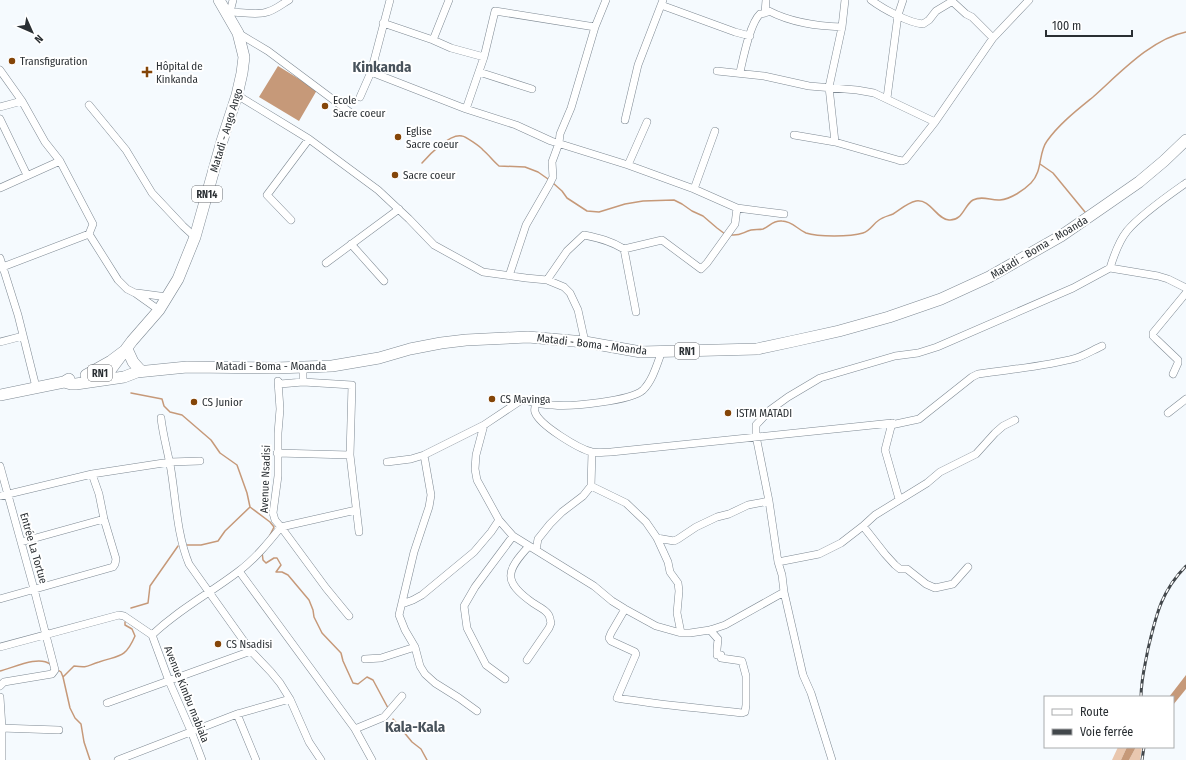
<svg xmlns="http://www.w3.org/2000/svg" width="1186" height="760" font-family="'Fira Sans Condensed',sans-serif">
  <style>
    .green { fill: #e9c7af }
    .water { fill: #c69979 }
    .lines { fill: none; stroke-linecap: round; stroke-linejoin: round }
    .stream { stroke: #c69979; stroke-width: 1.5 }
    .minor-casing { stroke: #7e8993; stroke-width: 8 }
    .trunk-casing { stroke: #7e8993; stroke-width: 12 }
    .minor { stroke: #fff; stroke-width: 7 }
    .trunk { stroke: #fff; stroke-width: 11 }
    .rail-casing { stroke: #42474b; stroke-width: 3 }
    .rail { stroke: #fff; stroke-width: 1.5; stroke-dasharray: 4.5; stroke-linecap: butt }
    .poi-dot { fill: #844508; stroke: #fff; stroke-width: 1.5 }
    .labels { text-anchor: middle; stroke-width: 4; stroke-linejoin: round; paint-order: stroke }
    .shield { fill: #fff; stroke: #6a6d70; stroke-width: 1 }
    .shield-label { font-size: 10px; font-weight: bold; fill: #2a2f33 }
    .poi-label { font-size: 11px; fill: #2a2f33; stroke: #fff; text-anchor: start }
    .street-label { font-size: 11px; fill: #2a2f33; stroke: #fff }
    .district-label { font-size: 15px; font-weight: bold; fill: #48525b; stroke: #fff }
  </style>
  <rect width="100%" height="100%" fill="#f5fafe"/>
  <path class="green" d="M1118,747H1127L1121,760H1112Z
    M1136,747H1142L1140,760H1129Z"/>
  <path class="water" d="M278,66L317,90L299,121L259,97Z
    M1186,675V689L1173,705V697H1169Z
    M1127,747H1136L1129,760H1121Z"/>
  <g class="lines">
    <path class="stream" d="M422,163C429,155 450,133 462,136C465,136 481,147 483,150C489,155 493,161 499,166L525,167L538,172L548,179
      M1040,164L1053,173L1085,212
      M553,183L562,191L567,198L587,211L599,212L625,204L643,201L674,200L682,204L692,211L703,216L717,228L725,234
      M731,235C741,236 743,232 751,230C755,229 759,230 763,229C770,226 773,220 782,221C792,221 797,229 806,233C818,237 850,237 863,233C870,231 873,224 879,220C883,217 888,216 893,214C901,209 907,203 916,201C931,199 936,219 949,220C963,221 964,205 973,200C983,195 991,201 1000,200C1011,199 1024,190 1031,183C1043,171 1038,153 1047,141C1059,124 1077,110 1093,97C1119,74 1151,39 1186,32
      M131,393L162,399L164,406L170,412L182,415L211,440L220,453L237,465L247,493L250,507L225,531L218,541L201,545H187
      M250,507L270,522L274,527L269,537
      M262,552L263,560L266,563L274,558H277L281,565L276,572H282L288,575L309,600L313,610L314,617L322,633L341,653L343,661L353,683L358,684L367,677L373,680L388,708
      M131,608L148,603L150,586L178,546
      M58,670L61,672L63,677L70,708L75,718L81,724L84,742L90,760
      M0,671C13,668 38,655 50,664
      M63,677L74,666C89,668 86,666 99,662C119,655 125,659 135,636L132,629L125,625V622
      M393,719L412,742L421,749L427,760"/>
    <defs>
      <path id="minor" d="M449,0L433,40L451,48L484,57
        M766,0L765,13L769,11C792,23 817,26 842,27L829,87L835,142
        M871,0C883,9 909,23 923,24L929,20L936,11L951,2L954,3L966,14L972,17L993,38
        M661,5L735,32L750,36
        M226,12C238,11 256,16 267,12C275,10 282,4 289,0
        M230,12L233,0
        M383,23L433,40
        M842,27L845,0
        M238,33L268,51L351,113
        M0,70L22,101L45,142L60,161L93,224L89,234
        M717,71L764,76L809,86L857,90L874,93L935,122
        M371,72L466,109L516,125L551,141L628,165L694,189L737,208L784,214
        M479,72L532,89
        M740,72C743,59 750,23 760,14L765,13
        M237,95L309,139L378,190L409,219L434,245L483,272L526,278L547,280L564,287L570,293L578,310L585,342
        M360,97L371,72L390,0
        M887,98L898,15L903,0
        M89,105L126,150L152,193L183,226L195,237
        M0,107L22,101
        M466,109L484,57L495,11L595,27
        M0,119L27,175
        M625,120L638,65L663,0
        M794,135L835,142L898,160L902,161L905,160L935,122L993,38L1029,0
        M628,165L647,122
        M0,188L60,161
        M694,189L715,131
        M291,220L267,195L309,139
        M351,244L384,281
        M624,249L636,312
        M0,258L18,315L36,387
        M326,263L399,209
        M0,268L89,234L118,280L127,289L135,293L159,310
        M1110,268C1114,255 1119,241 1127,231C1140,215 1169,195 1186,183
        M509,276L526,225L549,185L553,177L552,162L559,143L560,134L571,108L595,27L606,0
        M547,280L567,251L584,235C599,238 611,241 624,249L662,240L701,269L707,263L735,224L737,208
        M137,293L167,297
        M0,342L23,336
        M662,351C657,364 653,380 643,390C631,401 570,407 553,405C548,405 542,404 537,403C530,402 527,399 520,401L484,425L476,455L475,469L477,480L499,520L513,536L594,586L612,601L625,609L656,626L681,633H690L710,630L725,625L784,592
        M1173,374L1178,363V360L1156,339L1153,336V333L1186,293
        M303,382L352,385L350,455L359,532
        M536,403C535,406 534,410 535,412C539,425 579,449 592,452C598,453 605,452 611,452L892,423L891,425L919,419L972,377L978,374C1010,369 1044,367 1076,358C1085,355 1093,350 1102,346
        M1168,413L1186,399
        M161,418C163,436 168,452 171,470C176,501 177,535 189,564L251,651L271,672L280,683L290,699L309,742L321,760
        M892,423L885,450L899,499
        M277,453L350,455
        M424,455L431,495L429,507L414,552L399,615L405,630L415,647L420,666L425,674L435,683L459,698L477,711
        M387,462L411,459L424,455L484,425
        M0,466L34,589L55,670L52,674L4,682L0,686
        M591,486L626,503L646,522L657,538L668,562L670,572L678,583L679,591L677,613L681,633
        M0,496L92,474L170,462L200,461
        M863,526L885,554L895,565L900,569H907L926,584L935,588L953,584L968,567
        M657,538L674,541L678,539L696,527L717,517L729,514L748,505L769,501
        M21,542L104,519
        M536,550L538,539L550,524L562,512L583,496L591,486L592,452
        M778,562L819,554L841,543L863,526L875,515L927,483L940,472L976,454L995,433L1003,426L1015,420
        M239,571L355,729L372,760
        M0,599L113,567L115,564L116,559L104,519L99,494L92,474
        M402,604L413,600L422,595L474,552L491,532L499,520
        M625,609L611,633L609,638L611,641L635,652L636,654L617,698C659,705 701,708 742,713L745,712L746,705V676L742,661L721,658V655H717V649L718,639L710,630
        M349,616L326,588L281,527L356,510
        M152,635C179,609 209,594 239,571C255,559 268,543 281,527L275,520L273,513L278,476V433L280,409L278,381L280,384L303,382V367
        M152,635L169,681L191,731L202,760
        M0,647L119,615L124,616L152,635
        M365,659L381,658L415,647
        M527,660L549,628L551,623C550,620 550,616 548,614C545,609 537,606 533,603C502,581 506,571 529,546
        M505,679L486,665L467,628L464,606L475,587L513,536
        M0,697L2,728V760
        M107,703L251,651
        M237,714L256,760
        M0,728L59,730
        M355,729L384,717L402,696
        M118,760L237,714L290,699
        M832,760L811,693L803,675L784,592L782,575L778,562L769,501L756,436V425L770,410L788,397L820,378L895,356L918,353L937,347L1073,288L1110,268L1158,276L1168,279L1186,288"/>
      <path id="trunk" d="M86,375L111,361L127,349L133,362L141,371
        M103,380L132,341L159,310L178,279L195,237L222,141L237,95L242,73L244,57L238,33L219,0
        M64,382L71,384H76L124,377L137,372L187,367L276,368L332,366L379,358L410,349L441,343L466,340L528,337L585,342L641,352L757,349L794,341L839,331L889,317L941,299L989,277L1061,236L1103,207L1139,182L1164,161L1186,140
        M0,395L64,382L69,379"/>
    </defs>
    <use href="#minor" class="minor-casing"/>
    <use href="#trunk" class="trunk-casing"/>
    <use href="#minor" class="minor"/>
    <use href="#trunk" class="trunk"/>
    <defs>
      <path id="rail" d="M1141,697C1141,680 1145,665 1148,649C1156,616 1161,591 1186,566
        M1142,760L1144,747"/>
    </defs>
    <use href="#rail" class="rail-casing"/>
    <use href="#rail" class="rail"/>
  </g>
  <g class="poi-dot">
    <circle cx="12" cy="61" r="4"/>
    <path d="M145 66h4v4h4v4h-4v4h-4v-4h-4v-4h4z"/>
    <circle cx="325" cy="106" r="4"/>
    <circle cx="398" cy="137" r="4"/>
    <circle cx="395" cy="175" r="4"/>
    <circle cx="492" cy="399" r="4"/>
    <circle cx="194" cy="402" r="4"/>
    <circle cx="728" cy="413" r="4"/>
    <circle cx="218" cy="644" r="4"/>
  </g>
  <g class="labels">
    <g class="shield">
      <rect x="192" y="186" width="30" height="16" rx="3"/>
      <rect x="675" y="343" width="24" height="16" rx="3"/>
      <rect x="88" y="365" width="24" height="16" rx="3"/>
    </g>
    <g class="shield-label">
      <text x="207" y="198">RN14</text>
      <text x="687" y="355">RN1</text>
      <text x="100" y="377">RN1</text>
    </g>
    <g class="poi-label">
      <text x="20" y="65">Transfiguration</text>
      <text x="156" y="70">Hôpital de<tspan x="156" dy="13">Kinkanda</tspan></text>
      <text x="333" y="104">Ecole<tspan x="333" dy="13">Sacre coeur</tspan></text>
      <text x="406" y="135">Eglise<tspan x="406" dy="13">Sacre coeur</tspan></text>
      <text x="403" y="179">Sacre coeur</text>
      <text x="500" y="403">CS Mavinga</text>
      <text x="202" y="406">CS Junior</text>
      <text x="736" y="417">ISTM MATADI</text>
      <text x="226" y="648">CS Nsadisi</text>
    </g>
    <g class="street-label">
      <text transform="translate(226 130) rotate(-73)" y="4">Matadi - Ango Ango</text>
      <text transform="translate(1039 247) rotate(-31)" y="4">Matadi - Boma - Moanda</text>
      <text transform="translate(592 344) rotate(7)" y="4">Matadi - Boma - Moanda</text>
      <text x="271" y="370">Matadi - Boma - Moanda</text>
      <text transform="translate(265 479) rotate(-88)" y="4">Avenue Nsadisi</text>
      <text transform="translate(34 548) rotate(74)" y="4">Entrée La Tortue</text>
      <text transform="translate(187 694) rotate(68)" y="4">Avenue Kimbu mabiala</text>
    </g>
    <g class="district-label">
      <text x="382" y="72">Kinkanda</text>
      <text x="415" y="732">Kala-Kala</text>
    </g>
  </g>
  <rect x="1044" y="696" width="130" height="52" fill="#ffffff" stroke="#aaacad"/>
  <rect x="1052" y="709" width="20" height="6" fill="#ffffff" stroke="#aaacad"/>
  <text x="1080" y="716" font-size="12" fill="#2a2f33">Route</text>
  <rect x="1052" y="729" width="20" height="6" fill="#42474b" stroke="#aaacad"/>
  <text x="1080" y="736" font-size="12" fill="#2a2f33">Voie ferrée</text>
  <g transform="translate(32 32) rotate(135)" stroke="#ffffff" stroke-width="3" paint-order="stroke">
  <path d="M0-3L7 15L0 10L-7 15Z" fill="#2a2f33"/>
  <text y="-6" font-size="11" font-weight="bold" text-anchor="middle" fill="#2a2f33">N</text>
  </g>
  <path d="M1046 30v6h86v-6" fill="none" stroke="#2a2f33" stroke-width="2"/>
  <text x="1052" y="30" font-size="12" fill="#2a2f33" stroke="#ffffff" stroke-width="3" paint-order="stroke">100 m</text>
</svg>
